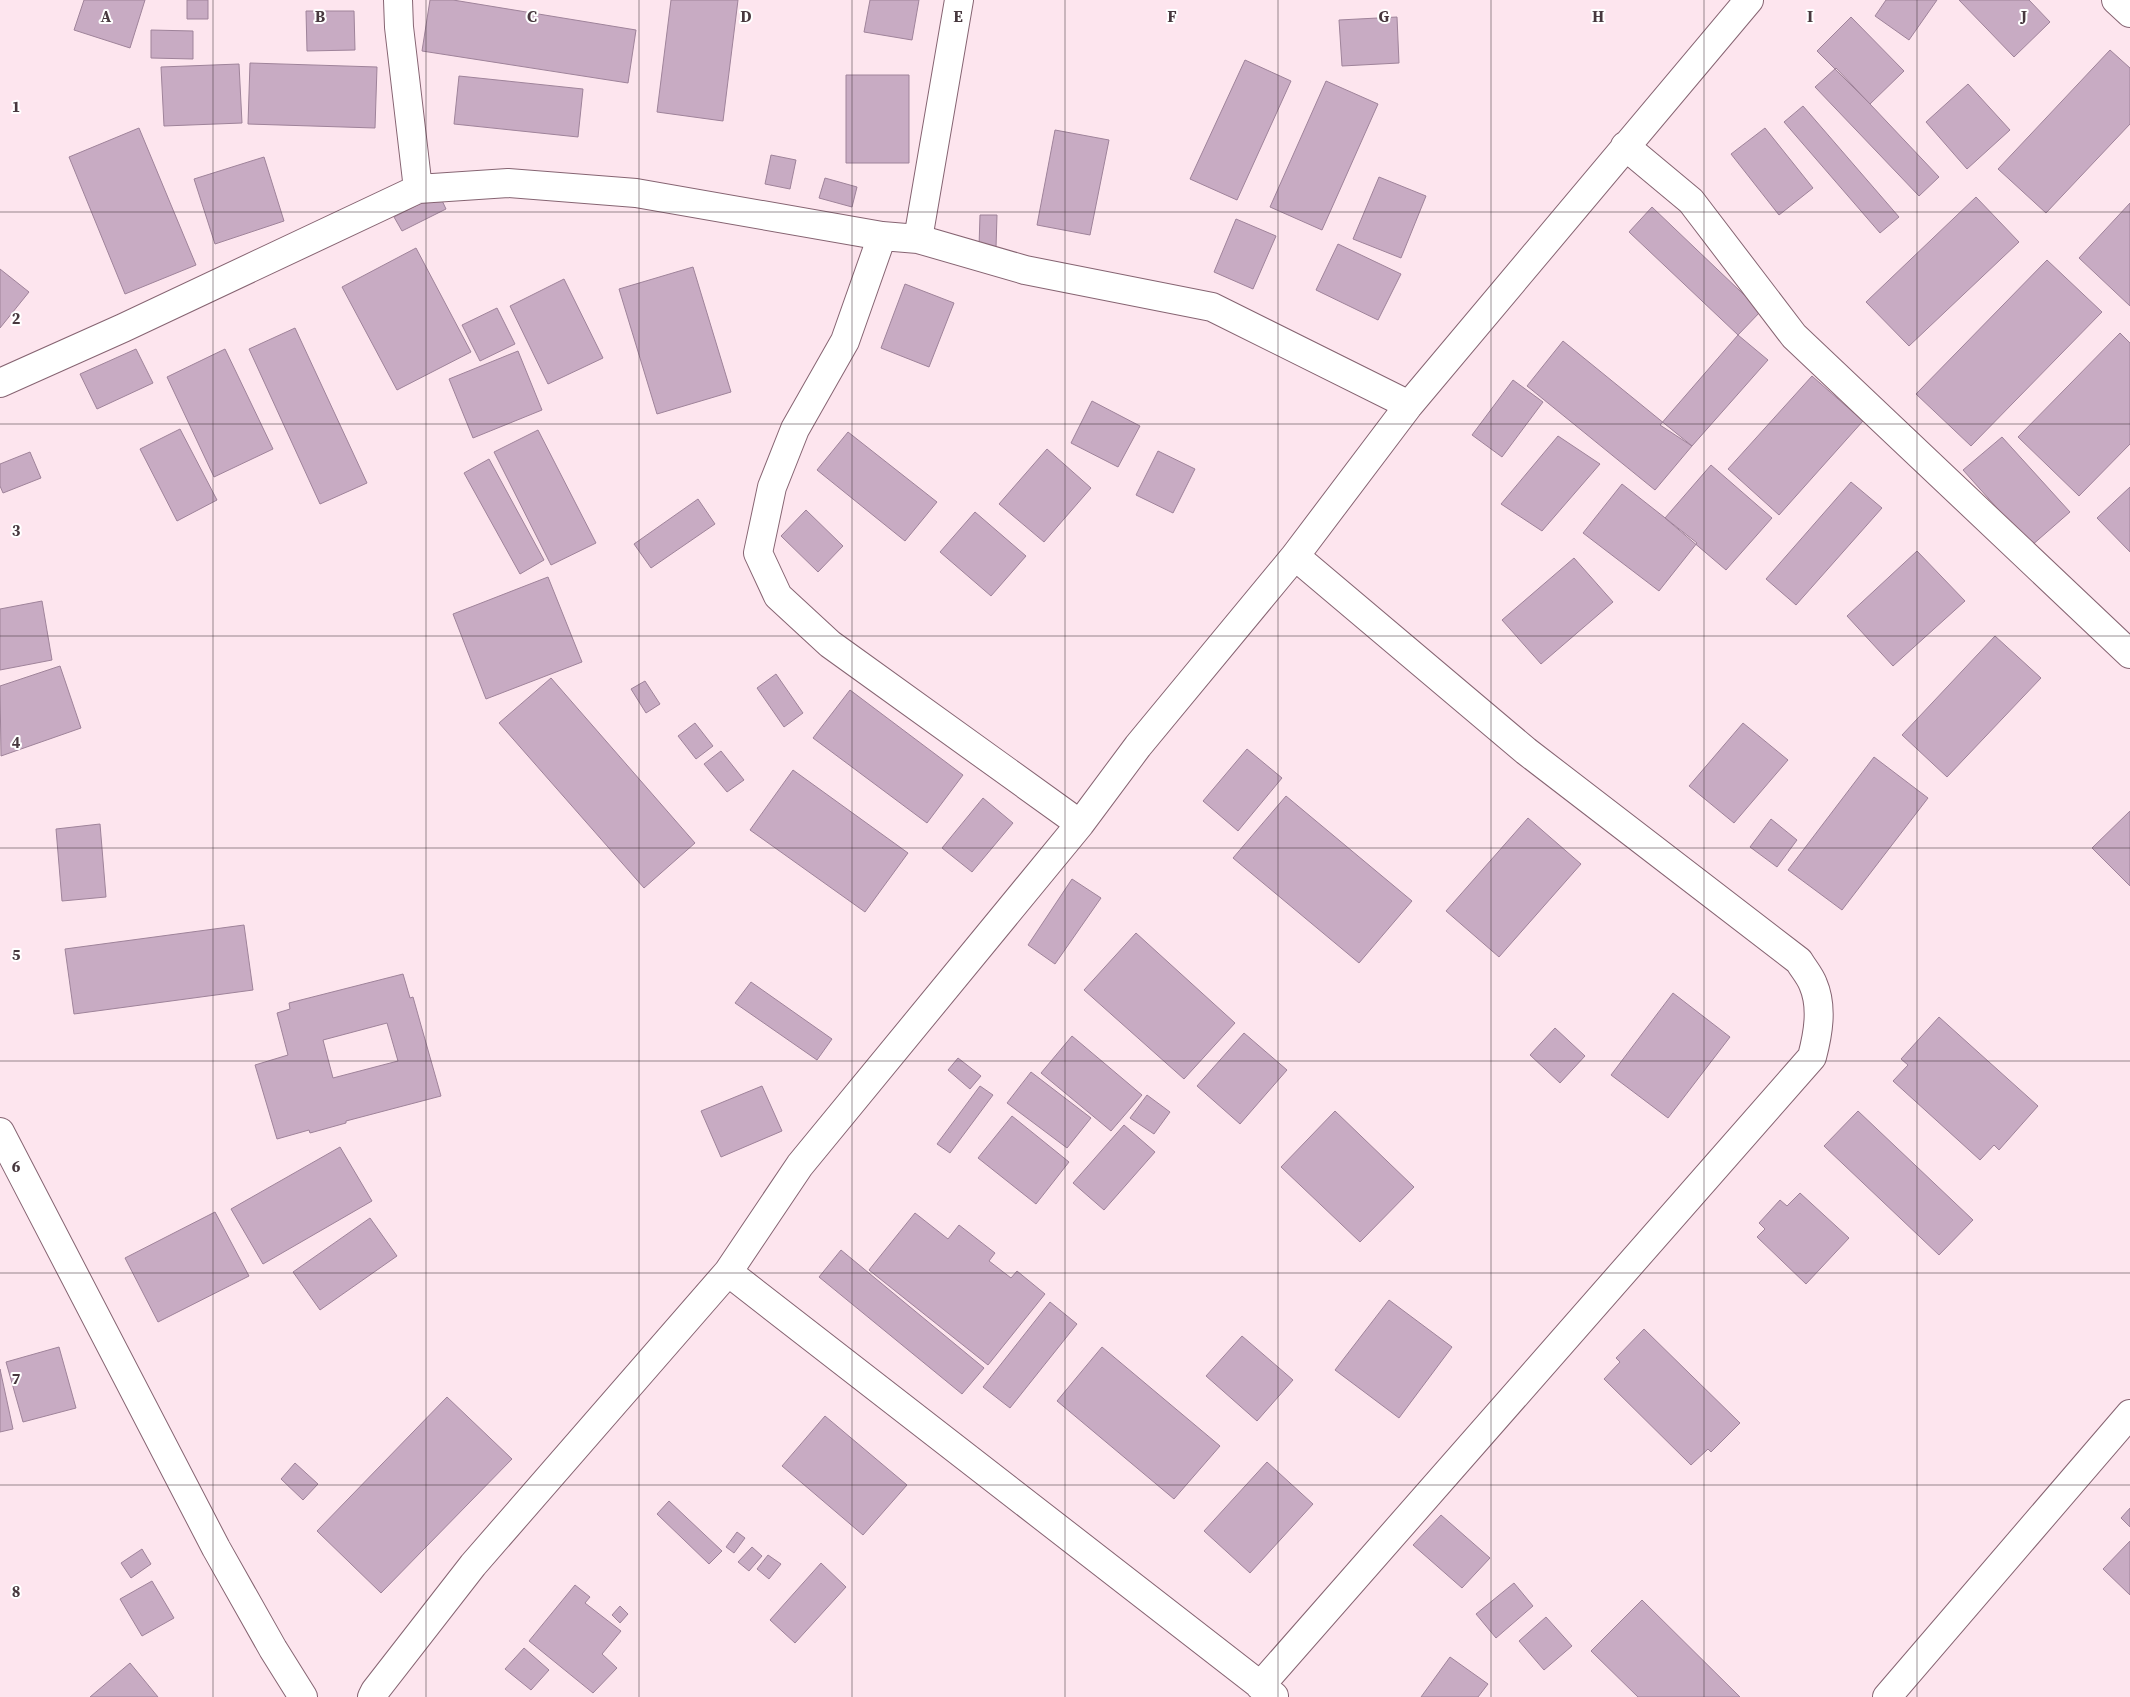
<svg xmlns="http://www.w3.org/2000/svg" width="2130" height="1697" font-family="'Source Serif 4',serif">
  <style>
    .building { fill: #c8abc3; stroke: #9f839a; fill-rule: evenodd }
    .lines { fill: none; stroke-linecap: round; stroke-linejoin: round }
    .minor-casing { stroke: #866472; stroke-width: 30 }
    .minor { stroke: #fff; stroke-width: 28 }
    .grid { fill: none; stroke: #47383e; stroke-width: 1; stroke-opacity: 0.55 }
    .grid-label { font-size: 16px; text-anchor: middle; font-weight: bold; fill: #47383e; stroke: #fff; stroke-width: 4; stroke-linejoin: round; paint-order: stroke }
  </style>
  <rect width="100%" height="100%" fill="#fde5ee"/>
  <path class="building" d="M84,0H145L130,48L74,30Z
    M187,0H208V19H187Z
    M430,0H453L636,30L628,83L422,51Z
    M671,0H738L723,121L657,112Z
    M870,0H919L912,40L864,32Z
    M1886,0H1937L1909,40L1875,16Z
    M1959,0H2029L2050,22L2014,57Z
    M306,11H354L355,50L307,51Z
    M1397,17L1399,63L1342,66L1339,20Z
    M1851,17L1904,71L1870,104L1817,51Z
    M151,30L193,31V59L151,58Z
    M2110,50L2130,68V124L2046,213L1998,169Z
    M1245,60L1291,81L1237,200L1190,179Z
    M250,63L377,67L375,128L248,124Z
    M239,64L242,123L164,126L161,67Z
    M1836,68L1939,177L1919,196L1815,87Z
    M846,75H909V163H846Z
    M459,76L583,89L578,137L454,124Z
    M1326,81L1378,104L1322,230L1270,207Z
    M1968,84L2010,130L1967,169L1926,122Z
    M1803,106L1899,217L1880,233L1784,122Z
    M139,128L196,265L125,294L69,157Z
    M1765,128L1813,188L1779,215L1731,154Z
    M1055,130L1109,140L1090,235L1037,225Z
    M771,155L796,160L790,189L765,184Z
    M264,157L284,221L215,244L194,179Z
    M1379,177L1426,196L1401,258L1353,239Z
    M825,178L857,187L852,207L819,198Z
    M439,194L446,209L402,231L394,217Z
    M1976,197L2019,242L1909,346L1866,302Z
    M2130,203V306L2079,258Z
    M1652,207L1761,311L1738,335L1629,232Z
    M980,215H997L996,248L979,247Z
    M1236,219L1276,236L1253,289L1214,272Z
    M1338,244L1401,274L1378,320L1316,290Z
    M416,248L471,352L397,390L342,287Z
    M2047,260L2102,312L1971,446L1916,394Z
    M693,267L731,392L657,414L619,289Z
    M0,269L29,292L0,328Z
    M564,279L603,358L548,384L510,306Z
    M905,284L954,303L929,367L881,348Z
    M497,308L515,344L480,361L462,325Z
    M295,328L367,483L320,504L249,349Z
    M2120,333L2130,343V444L2079,496L2018,437Z
    M1738,335L1768,360L1692,446L1660,425Z
    M1563,341L1692,446L1655,490L1527,386Z
    M136,349L153,383L97,409L80,374Z
    M225,349L273,449L214,477L167,377Z
    M518,351L542,410L473,438L449,379Z
    M1812,376L1863,421L1779,515L1728,469Z
    M1513,380L1543,402L1502,457L1472,435Z
    M1092,401L1140,426L1118,467L1071,443Z
    M180,429L217,500L177,521L140,449Z
    M538,430L596,543L551,565L494,452Z
    M848,432L937,502L905,541L817,470Z
    M1558,436L1600,464L1542,531L1501,504Z
    M2002,437L2070,512L2031,546L1963,470Z
    M1047,449L1091,488L1044,542L999,504Z
    M1158,451L1195,469L1173,513L1136,495Z
    M30,452L41,478L3,493L0,486V464Z
    M489,459L544,560L520,574L464,473Z
    M1711,465L1772,518L1726,570L1665,518Z
    M1851,482L1882,508L1796,605L1766,579Z
    M1622,484L1697,543L1659,591L1583,533Z
    M2130,487V552L2097,518Z
    M698,499L715,524L651,568L634,544Z
    M806,510L843,546L818,572L781,536Z
    M975,512L1026,556L991,596L940,552Z
    M1917,551L1965,601L1893,666L1847,616Z
    M1574,558L1613,602L1541,664L1502,620Z
    M548,577L582,662L486,699L453,614Z
    M42,601L52,660L0,670V609Z
    M1995,636L2041,678L1947,777L1902,735Z
    M60,666L81,728L1,756L0,686Z
    M776,674L803,713L784,727L757,688Z
    M551,678L695,843L644,888L499,723Z
    M645,681L660,704L646,713L631,689Z
    M850,690L963,775L927,823L813,738Z
    M695,723L713,746L696,759L678,736Z
    M1743,723L1788,760L1734,823L1689,786Z
    M1247,749L1282,778L1238,831L1203,801Z
    M721,751L744,780L727,792L704,764Z
    M1874,757L1928,798L1842,910L1788,870Z
    M793,770L908,853L865,912L750,830Z
    M1286,796L1412,901L1359,963L1233,858Z
    M983,798L1013,823L972,872L942,848Z
    M2130,811V886L2092,848Z
    M1528,818L1581,864L1499,957L1446,911Z
    M1771,819L1797,840L1777,867L1750,847Z
    M100,824L106,897L62,901L56,829Z
    M1072,879L1101,898L1055,964L1028,945Z
    M244,925L253,990L74,1014L65,949Z
    M1136,933L1235,1023L1184,1079L1084,990Z
    M403,974L410,998L413,997L441,1096L346,1121V1123L310,1133L309,1130L277,1139L255,1065L288,1055L277,1013L290,1009L289,1003ZM387,1023L398,1061L333,1078L323,1040Z
    M751,982L832,1039L817,1060L735,1003Z
    M1673,993L1730,1037L1668,1118L1611,1075Z
    M1939,1017L2038,1106L1999,1150L1994,1145L1980,1160L1893,1081L1908,1065L1901,1059Z
    M1555,1028L1585,1056L1560,1083L1530,1055Z
    M1244,1033L1287,1070L1240,1124L1197,1086Z
    M1072,1036L1142,1095L1111,1131L1041,1073Z
    M958,1058L981,1076L970,1089L948,1070Z
    M1031,1072L1091,1118L1067,1148L1007,1103Z
    M762,1086L782,1131L721,1157L701,1111Z
    M980,1086L993,1095L950,1153L937,1144Z
    M1147,1095L1170,1112L1154,1134L1130,1118Z
    M1335,1111L1414,1187L1360,1242L1281,1167Z
    M1858,1111L1973,1220L1939,1255L1824,1146Z
    M1012,1116L1069,1162L1036,1204L978,1158Z
    M1124,1125L1155,1152L1104,1210L1073,1183Z
    M340,1147L372,1201L263,1264L231,1209Z
    M1800,1193L1849,1238L1806,1284L1757,1237L1765,1229L1759,1223L1780,1200L1787,1206Z
    M215,1212L249,1276L158,1322L125,1258Z
    M915,1213L948,1239L959,1225L995,1253L989,1261L1011,1278L1017,1271L1045,1294L988,1365L869,1270Z
    M370,1218L397,1256L320,1310L293,1272Z
    M841,1250L984,1368L962,1394L819,1277Z
    M1389,1300L1452,1347L1399,1418L1335,1370Z
    M1050,1302L1077,1324L1010,1408L983,1387Z
    M1644,1329L1740,1423L1711,1452L1708,1449L1691,1465L1604,1379L1620,1362L1616,1358Z
    M1242,1336L1293,1380L1257,1421L1206,1376Z
    M59,1347L76,1408L23,1422L6,1362Z
    M1102,1347L1220,1446L1174,1499L1057,1401Z
    M0,1369L13,1429L0,1432Z
    M447,1397L512,1459L381,1593L317,1531Z
    M825,1416L907,1485L863,1535L782,1466Z
    M1267,1462L1313,1504L1250,1573L1204,1531Z
    M295,1463L318,1484L303,1500L281,1479Z
    M669,1501L722,1551L709,1564L657,1514Z
    M2130,1508V1527L2121,1518Z
    M1441,1515L1490,1558L1462,1588L1413,1545Z
    M737,1532L745,1538L734,1553L726,1547Z
    M2130,1541V1595L2103,1569Z
    M752,1547L762,1556L749,1571L738,1562Z
    M142,1549L151,1564L131,1578L121,1563Z
    M768,1555L781,1564L769,1579L757,1569Z
    M821,1563L846,1587L795,1643L770,1620Z
    M152,1581L174,1618L142,1636L120,1599Z
    M1514,1583L1533,1606L1496,1638L1476,1614Z
    M575,1585L590,1597L585,1603L621,1631L602,1654L617,1668L593,1693L529,1641Z
    M1642,1600L1740,1697H1638L1591,1651Z
    M620,1606L628,1614L620,1623L612,1615Z
    M1546,1617L1572,1646L1544,1670L1519,1641Z
    M524,1648L549,1670L531,1690L505,1669Z
    M1450,1657L1488,1684L1478,1697H1421Z
    M130,1663L158,1697H90Z"/>
  <g class="lines">
    <defs>
      <path id="minor" d="M398,0L399,27L418,189
        M2116,0L2130,13
        M1625,146L1691,201L1794,336L2130,654
        M882,236L845,341L795,429L772,487L758,553L778,596L830,644L1080,824
        M918,239L959,0
        M0,383L123,328L418,189L508,183L636,193L882,236L918,239L1025,270L1212,307L1409,405
        M0,1132L216,1548L273,1649L303,1697
        M728,1272L1274,1696
        M1260,1686L1812,1057C1818,1034 1823,1007 1813,984C1810,976 1803,968 1799,961L1526,751L1295,556
        M372,1697L375,1691L473,1565L728,1272L800,1165L1080,824L1138,746L1295,556L1409,405L1749,0
        M1887,1697L2130,1414"/>
    </defs>
    <use href="#minor" class="minor-casing"/>
    <use href="#minor" class="minor"/>
  </g>
  <path class="grid" d="M213,0V1697M426,0V1697M639,0V1697M852,0V1697M1065,0V1697M1278,0V1697M1491,0V1697M1704,0V1697M1917,0V1697M0,212H2130M0,424H2130M0,636H2130M0,848H2130M0,1061H2130M0,1273H2130M0,1485H2130"/>
  <g class="grid-label">
    <text x="106" y="22">A</text>
    <text x="320" y="22">B</text>
    <text x="532" y="22">C</text>
    <text x="746" y="22">D</text>
    <text x="958" y="22">E</text>
    <text x="1172" y="22">F</text>
    <text x="1384" y="22">G</text>
    <text x="1598" y="22">H</text>
    <text x="1810" y="22">I</text>
    <text x="2024" y="22">J</text>
    <text x="16" y="112">1</text>
    <text x="16" y="324">2</text>
    <text x="16" y="536">3</text>
    <text x="16" y="748">4</text>
    <text x="16" y="960">5</text>
    <text x="16" y="1172">6</text>
    <text x="16" y="1384">7</text>
    <text x="16" y="1597">8</text>
  </g>
</svg>
